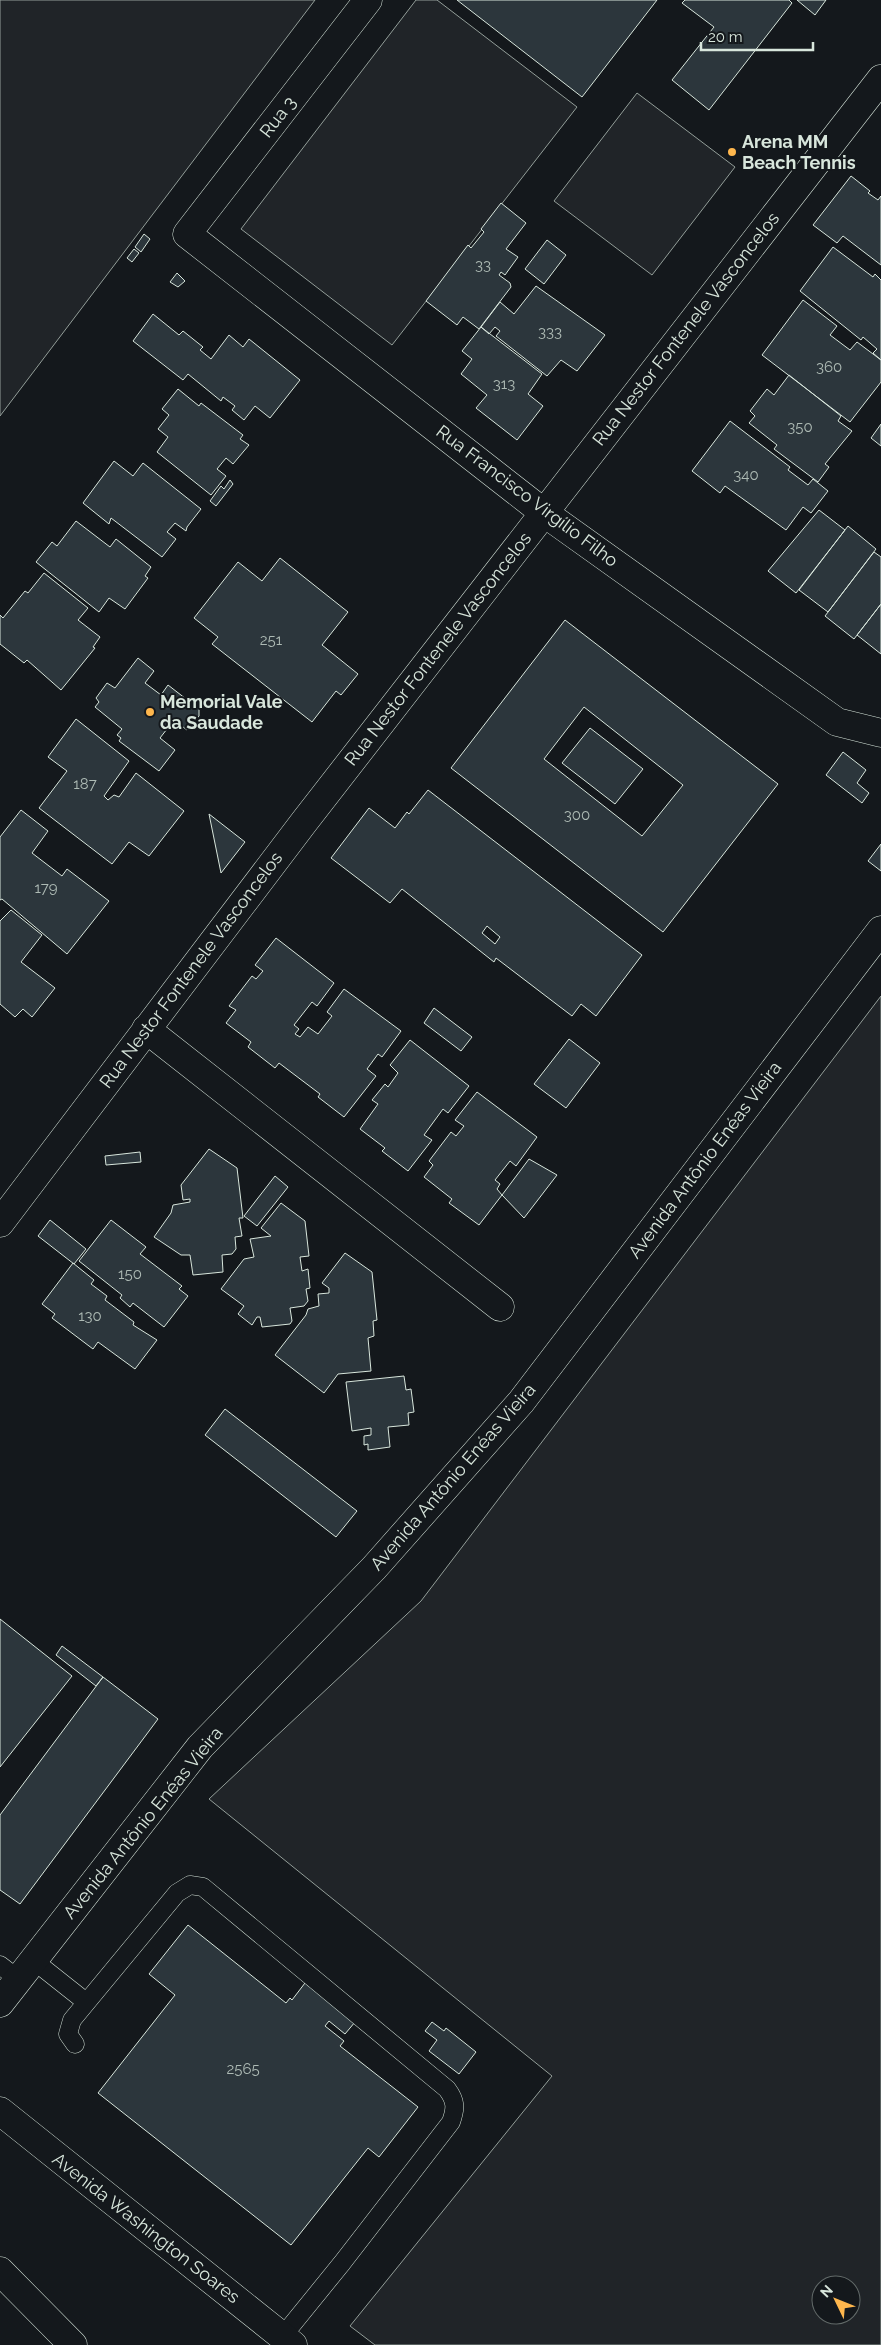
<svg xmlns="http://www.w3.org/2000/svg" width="881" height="2345" font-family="Raleway,sans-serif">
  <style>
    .green { fill: #202428; stroke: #939e99; fill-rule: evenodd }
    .building { fill: #2c363c; stroke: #d8e6dc; fill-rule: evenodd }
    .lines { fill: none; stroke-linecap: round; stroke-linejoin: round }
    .service-casing { stroke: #d8e6dc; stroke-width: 19 }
    .minor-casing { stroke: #d8e6dc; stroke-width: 29 }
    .tertiary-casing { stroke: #d8e6dc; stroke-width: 29 }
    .trunk-casing { stroke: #d8e6dc; stroke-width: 29 }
    .service { stroke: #14181c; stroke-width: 18 }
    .minor { stroke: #14181c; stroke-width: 28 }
    .tertiary { stroke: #14181c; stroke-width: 28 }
    .trunk { stroke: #14181c; stroke-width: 28 }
    .poi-dot { fill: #ffb74d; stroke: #14181c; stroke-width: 2 }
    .labels { text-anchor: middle; stroke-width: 4; stroke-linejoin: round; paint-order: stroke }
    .number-label { font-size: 15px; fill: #adbab4 }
    .street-label { font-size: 18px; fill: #d8e6dc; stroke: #14181c }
    .poi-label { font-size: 18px; font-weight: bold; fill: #d8e6dc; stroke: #14181c; text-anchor: start }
  </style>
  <rect width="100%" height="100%" fill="#14181c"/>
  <path class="green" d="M0,0H315L0,416Z
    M416,0H437L577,107L392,345L241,229Z
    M637,93L735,167L652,275L554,201Z
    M881,996V2345H375L350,2326L552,2076L209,1799L421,1601ZM821,2285H851V2315H821Z"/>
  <path class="building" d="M457,0H657L582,97Z
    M685,0H789L792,3L709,110L672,80L714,27L682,3Z
    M797,0H826L815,15Z
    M851,176L870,191L868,193L878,200L881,196V265L843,236L837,243L813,225Z
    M501,203L526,223L506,249L518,257L505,275L501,272L499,275L510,283L511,287L479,329L463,317L457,325L426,301L468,245L471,248L484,232L481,229Z
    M144,234L150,239L141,252L135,247Z
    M547,240L566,255L544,284L525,269Z
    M833,247L873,277L875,274L881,280V360L873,353L877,349L863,337L861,340L800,291Z
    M134,249L139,253L132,262L127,258Z
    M177,273L185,281L178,287L170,282Z
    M536,286L605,335L577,371L561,360L547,376L496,336L500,331L495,327L489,334L481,327L500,302L514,314Z
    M803,300L837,326L830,335L850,350L857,342L881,360V382L850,422L762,355Z
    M153,314L179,335L183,331L203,347L200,350L211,359L229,335L243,347L249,339L300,380L270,418L255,406L244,420L232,410L235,406L223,397L221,401L188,374L183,380L133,341Z
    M481,327L542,374L528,394L543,406L517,440L476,408L487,395L461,374L472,359L462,351Z
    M789,375L841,416L838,421L852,431L825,464L829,467L818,482L774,449L777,445L749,423L755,416L750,411L767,389L774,395Z
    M178,389L199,406L201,403L243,435L240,439L249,445L233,464L226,458L217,469L226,476L211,495L157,452L168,437L158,429L169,415L162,409Z
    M730,421L790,467L788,470L808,485L813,479L828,491L811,513L803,507L786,530L725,486L720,493L692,471Z
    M881,424V446L871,438Z
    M114,461L133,476L143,463L201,509L187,527L186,531L175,523L167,532L176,539L162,557L111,518L109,524L83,503Z
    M230,480L233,484L216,506L210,501L221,486L224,489Z
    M819,510L845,530L796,593L768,571Z
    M76,521L110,547L116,539L151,567L145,576L148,578L125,609L109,598L99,612L36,562L52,542L57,546Z
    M848,526L876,549L828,612L799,590Z
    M874,552L881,557V604L854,639L825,616Z
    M280,558L348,612L322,645L358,674L341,695L336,691L312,722L212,644L218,637L194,618L238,562L262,581Z
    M44,573L88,608L78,620L100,637L93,647L95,648L61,690L27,660L24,663L0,644V615L3,618L25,591L28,593Z
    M881,604V654L857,635Z
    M565,620L778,784L663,932L451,768ZM584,707L683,785L642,836L544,759Z
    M138,658L154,671L145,683L161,695L168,685L199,709V716L187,730L174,720L160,738L175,750L159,771L119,741L121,738L117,735L122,729L95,707L99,702L96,698L107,683L115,688Z
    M76,719L129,761L104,796L108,800L114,795L119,797L136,773L184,811L149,856L129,842L112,864L39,808L67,771L48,757Z
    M590,728L643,769L615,804L562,763Z
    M843,752L866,770L857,783L869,793L862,803L826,775Z
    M428,790L642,955L596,1016L581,1004L572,1016L496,958L494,962L402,889L390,903L331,858L369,808L395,828L407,812L409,814ZM487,926L500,937L495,944L482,933Z
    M21,810L48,831L32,853L62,876L67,869L109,901L67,954L2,899L0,900V837Z
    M209,814L245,842L221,873Z
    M881,844V871L868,861Z
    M11,910L42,935L21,962L55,988L32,1017L23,1009L15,1017L0,1004V921Z
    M276,938L334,983L317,1006L312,1002L294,1025L299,1029L295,1034L300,1037L308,1027L318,1034L332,1016L327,1012L344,989L401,1031L382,1057L378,1054L367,1069L376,1076L344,1117L318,1097L320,1094L279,1063L275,1068L248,1047L251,1042L226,1023L236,1010L229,1006L252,976L256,979L263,971L255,965Z
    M434,1008L472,1037L461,1051L424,1023Z
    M569,1039L600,1063L566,1108L534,1084Z
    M410,1040L469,1086L448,1113L443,1109L424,1135L432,1140L408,1171L382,1151L385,1148L360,1129L378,1104L372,1100L385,1084L388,1087L398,1073L390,1065Z
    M477,1092L537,1137L516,1166L510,1161L495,1180L500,1184L497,1189L502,1195L479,1225L449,1203L452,1199L424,1177L433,1165L429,1161L451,1132L456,1136L464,1126L455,1120Z
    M209,1149L237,1168L243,1218H239L242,1236L235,1237L236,1249L232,1254L222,1255L223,1272L193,1275L190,1255H181L154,1237L171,1213L173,1205L190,1202V1199L183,1200L181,1185Z
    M140,1152L141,1162L106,1165L105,1156Z
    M529,1159L557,1175L524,1218L502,1195Z
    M275,1176L288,1187L257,1226L244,1216Z
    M281,1203L305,1221L309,1256L300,1257L302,1271L308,1269L310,1288L306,1289L308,1301L304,1306L290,1308L292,1321L290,1324L262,1327L260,1317H257L252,1325L238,1314L244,1306L221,1289L244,1259L254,1257L250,1239L271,1236L261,1228Z
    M50,1220L86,1249L74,1264L38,1236Z
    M111,1220L146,1247L140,1254L182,1286L179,1289L188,1296L164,1327L133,1303L130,1307L120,1298L122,1295L79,1261Z
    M345,1253L372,1272L377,1320L373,1321L374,1336L368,1338L371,1371L338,1374L324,1393L275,1355L306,1315L308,1309L319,1306L318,1294L329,1293V1288L322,1283Z
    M73,1263L94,1280L91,1284L107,1296L105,1300L134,1322L133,1325L157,1340L135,1369L98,1342L93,1349L52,1318L55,1314L42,1304Z
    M404,1376L406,1390L411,1389L414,1412L408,1413L409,1425L388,1427L390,1447L368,1450V1444L364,1445V1436L371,1435V1428L352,1431L346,1382Z
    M225,1409L357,1511L336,1537L205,1435Z
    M0,1619L72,1676L0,1767Z
    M62,1646L103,1677L96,1686L56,1655Z
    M103,1677L158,1719L20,1904L0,1890V1815Z
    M188,1925L286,2003L290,1998L292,2000L305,1983L355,2022L345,2034L329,2021L325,2026L344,2041L340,2046L418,2107L379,2157L368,2148L291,2245L98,2093L175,1995L149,1974Z
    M432,2022L444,2031L446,2028L476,2052L459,2074L429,2051L437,2040L425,2031Z"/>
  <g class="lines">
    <defs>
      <path id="service" d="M33,1960L86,2002
        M0,1965L18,1979
        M75,2044L68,2034L72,2020L177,1893L190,1885L203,1887L447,2089C456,2101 456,2108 451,2122L342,2263L282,2337"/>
      <path id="minor" d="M368,0L187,234L543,512L837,722L881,733
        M146,1029L500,1307
        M0,1223L304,822L881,79"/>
      <path id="tertiary" d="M0,2003L200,1747L374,1568L521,1402L881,930"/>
      <path id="trunk" d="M0,2111L293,2345
        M0,2271L73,2345"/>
    </defs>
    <use href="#service" class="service-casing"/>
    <use href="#minor" class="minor-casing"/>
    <use href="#tertiary" class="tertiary-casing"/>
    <use href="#trunk" class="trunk-casing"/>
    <use href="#service" class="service"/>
    <use href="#minor" class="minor"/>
    <use href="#tertiary" class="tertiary"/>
    <use href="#trunk" class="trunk"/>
  </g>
  <g class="poi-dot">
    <circle cx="732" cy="152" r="5"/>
    <circle cx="150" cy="712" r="5"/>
  </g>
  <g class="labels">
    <g class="number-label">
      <text x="483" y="270">33</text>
      <text x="550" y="337">333</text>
      <text x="829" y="372">360</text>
      <text x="504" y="389">313</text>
      <text x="800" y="432">350</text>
      <text x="746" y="480">340</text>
      <text x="271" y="645">251</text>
      <text x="85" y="789">187</text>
      <text x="577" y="820">300</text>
      <text x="46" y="893">179</text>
      <text x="130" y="1279">150</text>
      <text x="90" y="1321">130</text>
      <text x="243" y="2074">2565</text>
    </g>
    <g class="street-label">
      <text transform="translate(278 117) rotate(-52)" y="6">Rua 3</text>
      <text transform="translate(686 329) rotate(-52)" y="6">Rua Nestor Fontenele Vasconcelos</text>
      <text transform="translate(527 496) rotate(37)" y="6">Rua Francisco Virgílio Filho</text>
      <text transform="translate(438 649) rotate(-52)" y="6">Rua Nestor Fontenele Vasconcelos</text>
      <text transform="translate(191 970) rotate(-53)" y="6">Rua Nestor Fontenele Vasconcelos</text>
      <text transform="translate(705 1160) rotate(-53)" y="6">Avenida Antônio Enéas Vieira</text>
      <text transform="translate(453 1477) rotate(-49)" y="6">Avenida Antônio Enéas Vieira</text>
      <text transform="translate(143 1823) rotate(-51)" y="6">Avenida Antônio Enéas Vieira</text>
      <text transform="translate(146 2228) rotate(38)" y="6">Avenida Washington Soares</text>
    </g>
    <g class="poi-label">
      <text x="742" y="148">Arena MM<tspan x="742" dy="21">Beach Tennis</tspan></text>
      <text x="160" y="708">Memorial Vale<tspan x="160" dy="21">da Saudade</tspan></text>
    </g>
  </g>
  <g transform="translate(836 2300) rotate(313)"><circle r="24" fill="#14181c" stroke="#626a69"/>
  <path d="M0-4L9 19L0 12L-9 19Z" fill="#ffb74d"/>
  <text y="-8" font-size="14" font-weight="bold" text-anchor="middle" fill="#d8e6dc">N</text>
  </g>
  <path d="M701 42v8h112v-8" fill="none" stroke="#d8e6dc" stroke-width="2.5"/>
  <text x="708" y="42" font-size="15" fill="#d8e6dc" stroke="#14181c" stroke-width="4" paint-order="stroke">20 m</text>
</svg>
